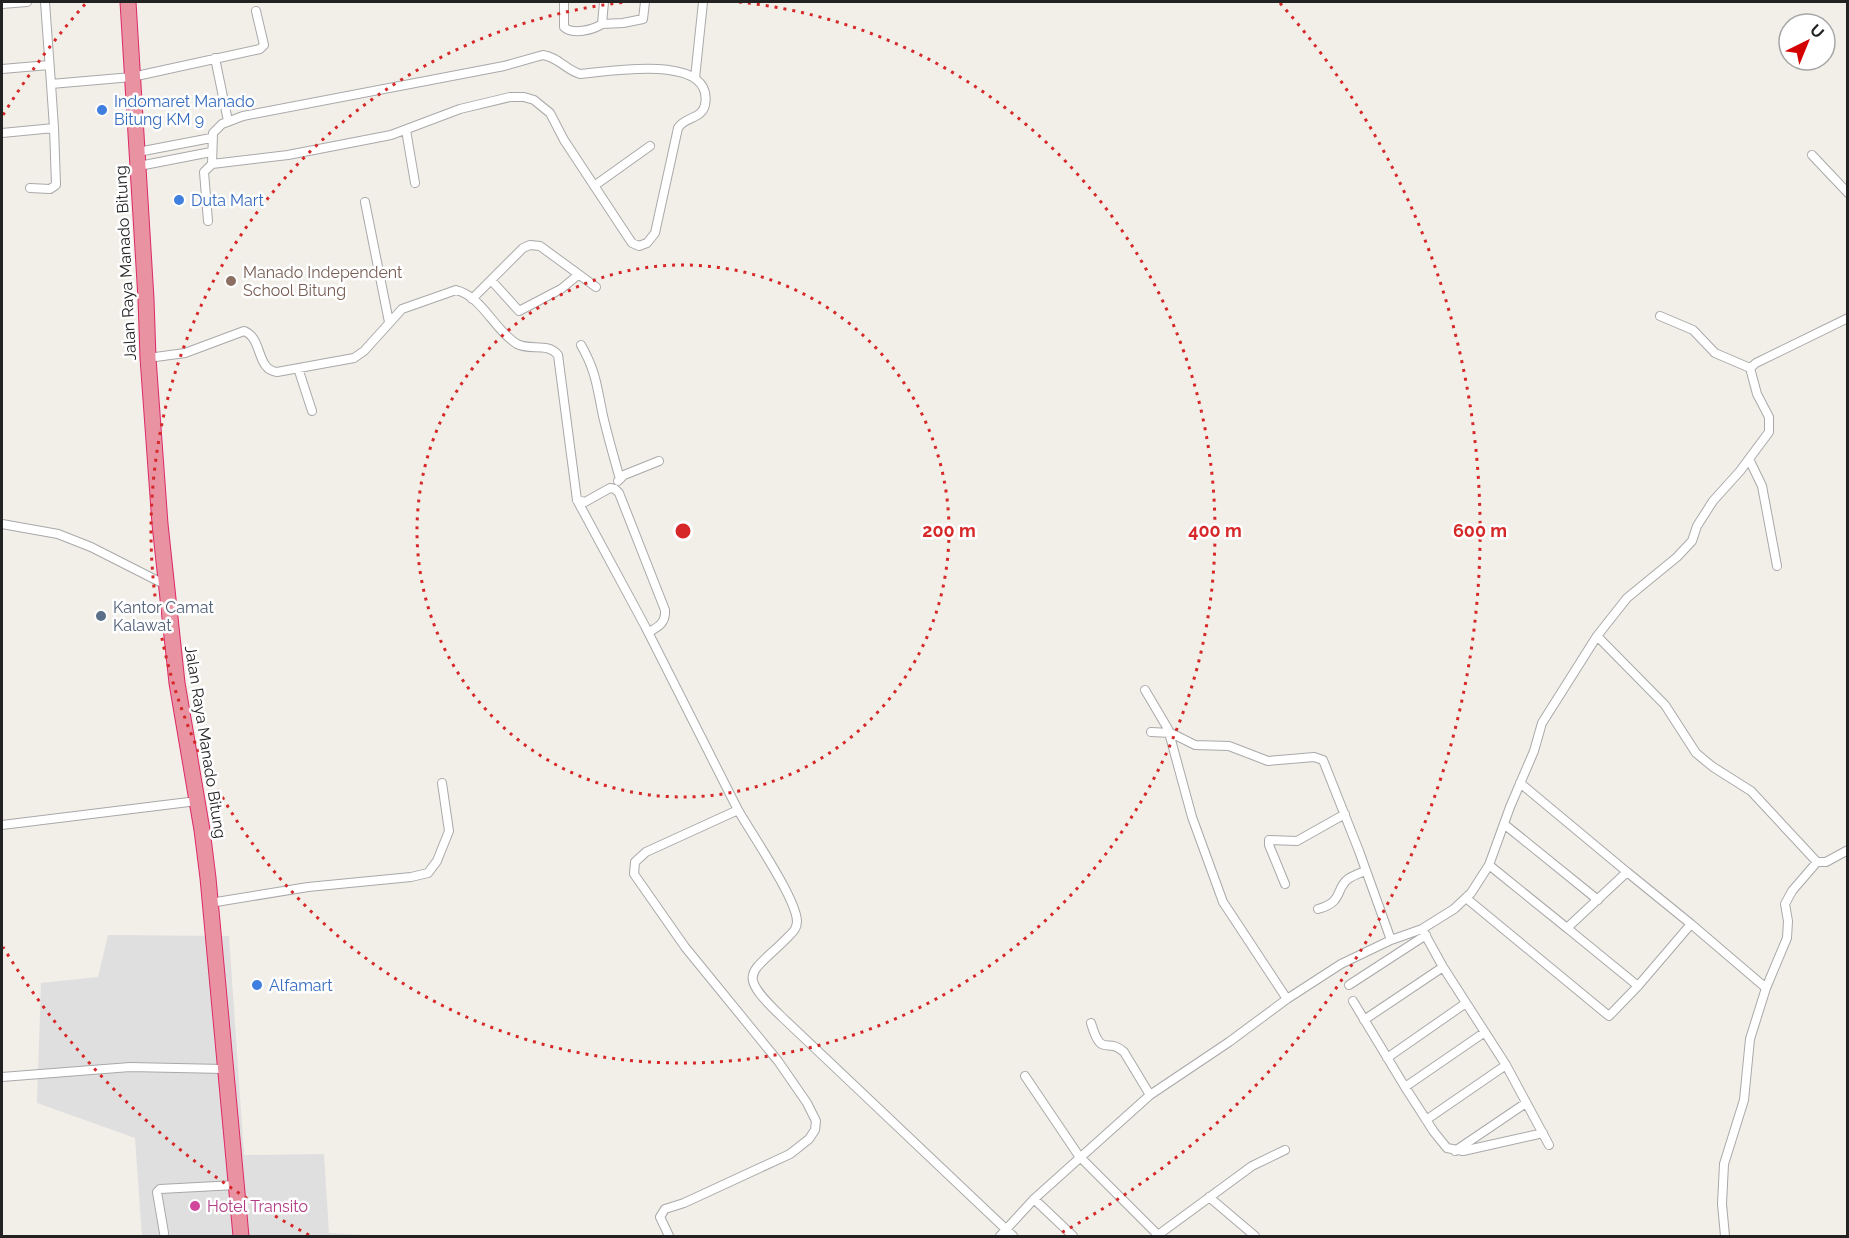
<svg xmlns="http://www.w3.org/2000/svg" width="1849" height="1238" font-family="Raleway,sans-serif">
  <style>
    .residential { fill: #e0dfdf }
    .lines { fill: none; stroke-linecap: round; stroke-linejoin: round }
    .street-casing { stroke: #a9a9a9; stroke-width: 10 }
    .highway-casing { stroke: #dc2a67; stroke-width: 17 }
    .street { stroke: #fff; stroke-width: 8 }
    .highway { stroke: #e892a2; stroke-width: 15 }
    .ring { fill: none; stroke: #d62828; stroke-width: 3; stroke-dasharray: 3 6 }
    .shop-dot { fill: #3f7fe0; stroke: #fff; stroke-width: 2 }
    .education-dot { fill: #8d6e63; stroke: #fff; stroke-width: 2 }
    .service-dot { fill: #5c6f8a; stroke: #fff; stroke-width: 2 }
    .hotel-dot { fill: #d1479c; stroke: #fff; stroke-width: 2 }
    .labels { text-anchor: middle; stroke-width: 5; stroke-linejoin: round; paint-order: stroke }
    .shop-label { font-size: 16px; fill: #366cbe; stroke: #fff; text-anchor: start }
    .street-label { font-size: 16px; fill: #222; stroke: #fff }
    .education-label { font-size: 16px; fill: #785e54; stroke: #fff; text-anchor: start }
    .service-label { font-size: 16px; fill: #4e5e75; stroke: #fff; text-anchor: start }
    .hotel-label { font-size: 16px; fill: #b23c85; stroke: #fff; text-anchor: start }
    .centre { fill: #d62828; stroke: #fff; stroke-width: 3 }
    .ring-label { font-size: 18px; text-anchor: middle; font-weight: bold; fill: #d62828; stroke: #fff; stroke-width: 5; stroke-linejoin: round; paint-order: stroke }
  </style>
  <rect width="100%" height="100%" fill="#f2efe9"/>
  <path class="residential" d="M108,935L229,936L244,1155L324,1154L329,1233L392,1236H142L135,1138L37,1103L41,983L98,977Z"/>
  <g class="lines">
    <defs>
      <path id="street" d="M45,2L51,84L132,77L260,49L264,45L256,11
        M564,2V27C572,35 593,30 602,24L604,2
        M2,4L27,2
        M602,24L623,23L643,19L645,2
        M215,58L228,121
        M2,69L49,65
        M695,78L703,2
        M406,130L415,183
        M2,133L54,128L51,84
        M138,152L211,138
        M1812,155L1848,193
        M139,166L211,152
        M594,186L650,146
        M30,188L50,189L56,185L54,128
        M365,202L389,322
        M208,221L204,172L212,164L288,155L391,135L460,109L510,97H524L534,100L550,113L564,140L624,231L632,243L639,246L647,243L655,233L678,128C684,117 702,119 705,105C715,52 607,72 580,74C566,70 558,57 543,55L504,66L243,116L222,124L213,133L212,164
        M491,280L519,311L561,289L578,275
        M472,299L523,248L530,245L540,246L596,287
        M1660,316L1693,330L1715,353L1750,368
        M581,345C596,371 597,387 603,416C608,437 614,458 620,479
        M148,358L185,353L244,331C263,338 256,370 277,372L354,358L364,351L402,309L456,290C483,297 494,330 517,344C530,351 548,342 558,355L577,500L645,626L738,810L646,852L635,862L634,874L685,947L778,1061L807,1103L816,1121L815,1130L809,1139L790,1154L684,1203L665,1209L660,1217L669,1236
        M298,368L312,411
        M1749,459L1762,486L1777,566
        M618,481L624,475L659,461
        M577,500L585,502L610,488L615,489L619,493L665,610C666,623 658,627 649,632
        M2,524L58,534L91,547L166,585
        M1597,636L1665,705L1696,753L1713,767L1751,791L1817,862L1792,891L1785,904L1788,921L1787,938L1766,988L1750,1039L1744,1100L1724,1164L1722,1204L1725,1236
        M1145,690L1168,729L1192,817L1223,902L1287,999
        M1151,732L1171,733L1195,745L1229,746L1268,761L1314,757L1323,760L1359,851L1391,940
        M738,810C751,833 796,898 797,921C797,928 794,931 789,936C751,975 734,971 782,1017L1013,1236
        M1504,824L1598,900
        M2,825L197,801
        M1817,862H1826L1848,850
        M1489,865L1567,928L1627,872L1520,783
        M1285,884L1269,845V840L1297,841L1345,814
        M1466,898L1609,1016L1638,986
        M210,903L308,887L411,877L428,873L437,861L449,831L442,783
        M1318,909C1344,902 1335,889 1348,879C1352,876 1360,873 1365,871
        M1691,924L1766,988
        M1567,928L1638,986L1691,924L1627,872
        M1422,929L1443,967L1506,1065L1549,1145
        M1349,985L1426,935
        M1353,1001L1405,1087L1434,1132L1447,1148L1463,1151L1543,1133
        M1364,1020L1443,967
        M1091,1023C1102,1060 1107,1036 1124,1052L1150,1095
        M1387,1058L1466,1003
        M1025,1076L1079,1156L1158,1235L1252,1166L1285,1150
        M2,1077L130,1067L224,1069
        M1405,1087L1485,1032
        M1426,1120L1506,1065
        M1455,1151L1526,1103
        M1209,1197L1255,1236
        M1034,1199L1073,1236
        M164,1233L157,1192L160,1189L236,1185
        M1000,1236L1034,1199L1150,1095L1229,1042L1287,999L1341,964L1391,940L1422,929L1454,909L1471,893L1489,865L1510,807L1534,751L1542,723L1597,636L1627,598L1677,557L1692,541L1697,526L1713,501L1740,471L1769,432V417L1757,394L1750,368L1756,363L1848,318"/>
      <path id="highway" d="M128,2L146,299L148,358L160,524L177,683L202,830L208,878L241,1236"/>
    </defs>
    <use href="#street" class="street-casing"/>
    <use href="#highway" class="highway-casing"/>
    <use href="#street" class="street"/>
    <use href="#highway" class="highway"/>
  </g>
  <g class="ring">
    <circle cx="683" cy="531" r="266"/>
    <path d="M739 2A532 532 0 1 1 627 2"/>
    <path d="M309 1235A797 797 0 0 1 3 947M3 115A797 797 0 0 1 86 3M1280 3A797 797 0 0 1 1057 1235"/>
  </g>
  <g class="shop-dot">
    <circle cx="102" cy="110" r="6"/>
    <circle cx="179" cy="200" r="6"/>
    <circle cx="257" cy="985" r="6"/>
  </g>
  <circle class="education-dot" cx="231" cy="281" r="6"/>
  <circle class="service-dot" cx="101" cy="616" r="6"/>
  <circle class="hotel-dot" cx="195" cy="1206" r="6"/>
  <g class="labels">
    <g class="shop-label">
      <text x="114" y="107">Indomaret Manado<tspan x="114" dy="18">Bitung KM 9</tspan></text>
      <text x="191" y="206">Duta Mart</text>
      <text x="269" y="991">Alfamart</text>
    </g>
    <g class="street-label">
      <text transform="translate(125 263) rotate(-93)" y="6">Jalan Raya Manado Bitung</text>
      <text transform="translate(206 742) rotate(81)" y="6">Jalan Raya Manado Bitung</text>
    </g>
    <g class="education-label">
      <text x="243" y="278">Manado Independent<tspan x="243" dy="18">School Bitung</tspan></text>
    </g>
    <g class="service-label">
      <text x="113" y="613">Kantor Camat<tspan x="113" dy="18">Kalawat</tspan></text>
    </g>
    <g class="hotel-label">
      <text x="207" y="1212">Hotel Transito</text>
    </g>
  </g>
  <circle cx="683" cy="531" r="9" class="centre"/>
  <g class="ring-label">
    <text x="949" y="537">200 m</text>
    <text x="1215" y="537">400 m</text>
    <text x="1480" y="537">600 m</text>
  </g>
  <rect width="1849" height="1238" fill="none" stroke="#222222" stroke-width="6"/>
  <g transform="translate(1807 42) rotate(43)"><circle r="28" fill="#ffffff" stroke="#a7a7a7" stroke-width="1.5"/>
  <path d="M0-4.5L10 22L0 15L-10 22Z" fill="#d40000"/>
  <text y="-9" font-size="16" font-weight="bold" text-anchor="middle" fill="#222222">U</text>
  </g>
</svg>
